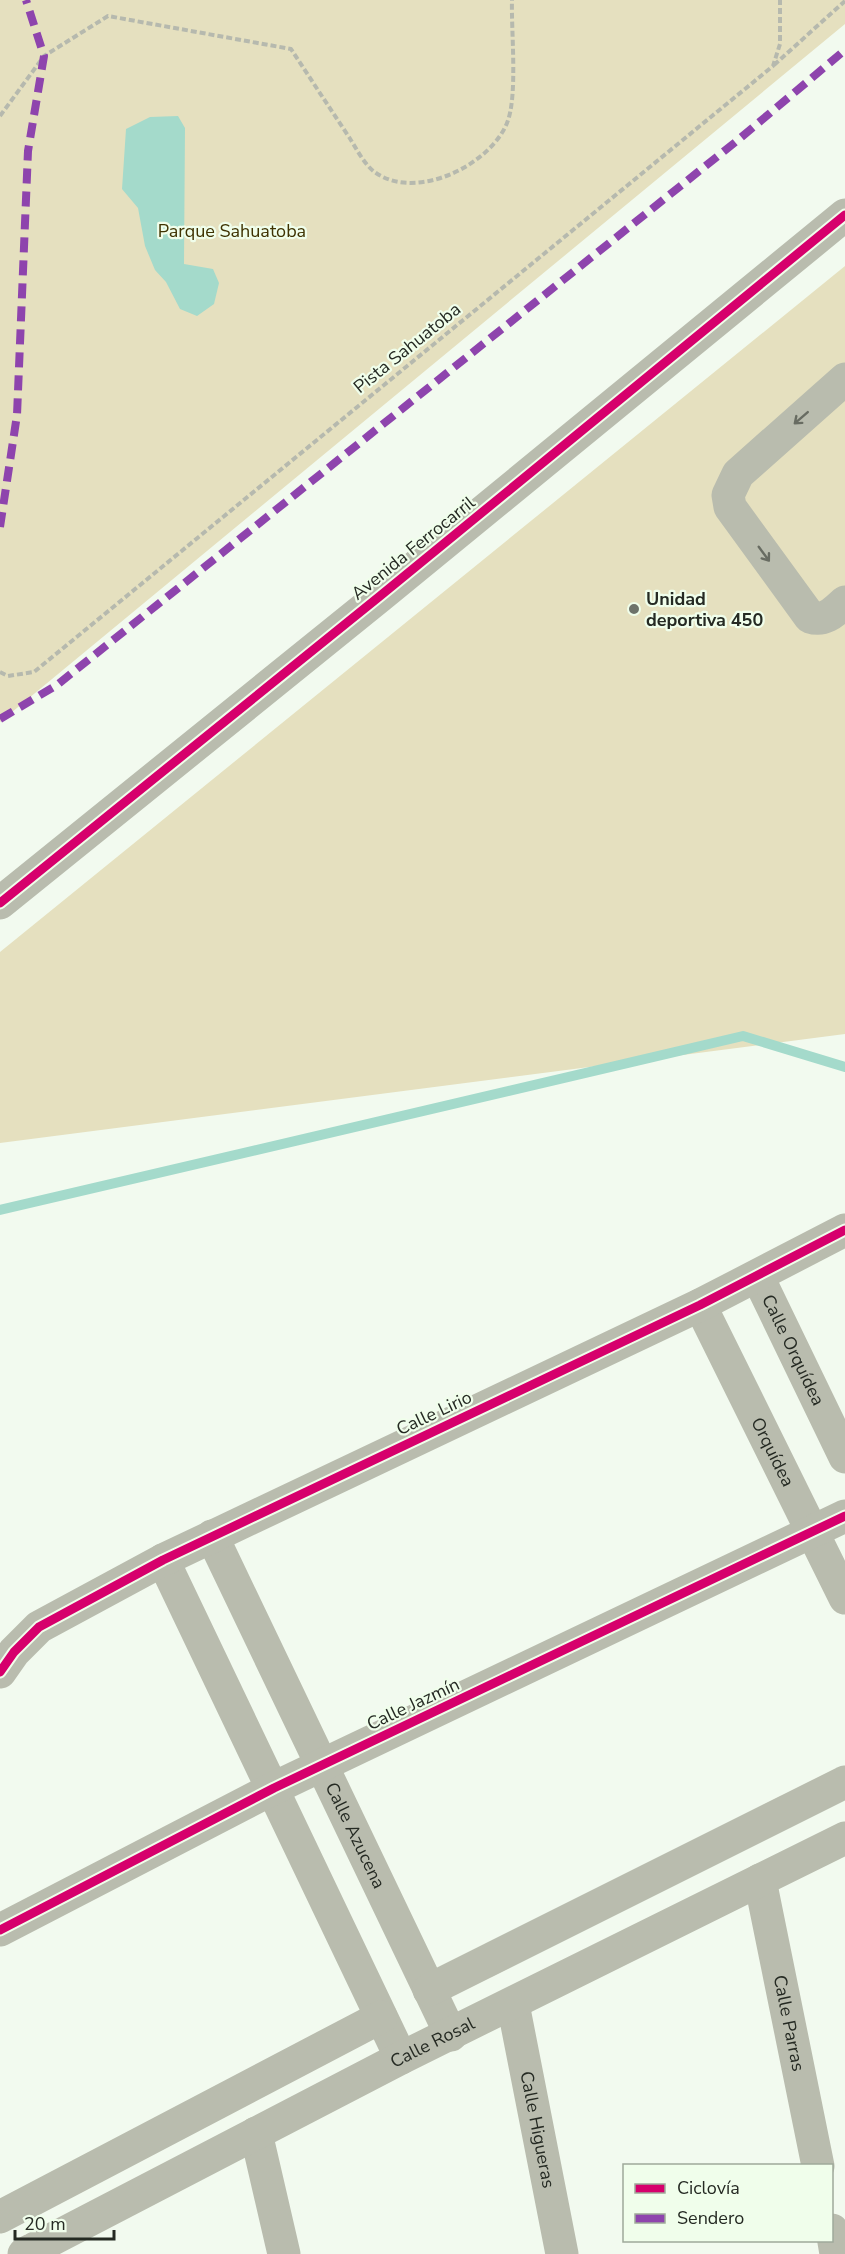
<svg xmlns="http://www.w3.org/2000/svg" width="845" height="2254" font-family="'Nunito Sans',sans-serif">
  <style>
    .green { fill: #e5e0bf }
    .water { fill: #a4dacb }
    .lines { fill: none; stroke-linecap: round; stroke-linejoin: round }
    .stream { stroke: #a4dacb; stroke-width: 10 }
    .path { stroke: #b6b9ae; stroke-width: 4; stroke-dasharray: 6 3; stroke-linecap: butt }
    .minor { stroke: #b9bcae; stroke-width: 33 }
    .quiet { stroke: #8e44ad; stroke-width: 8; stroke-dasharray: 15 8; stroke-linecap: butt }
    .cycleway-casing { stroke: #f0feeb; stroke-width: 13 }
    .cycleway { stroke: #d6006c; stroke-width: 9 }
    .oneway { stroke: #686c62 }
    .poi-dot { fill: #6d736a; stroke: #f0feeb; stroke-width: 2 }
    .labels { text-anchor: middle; stroke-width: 4.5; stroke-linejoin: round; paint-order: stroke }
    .park-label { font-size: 18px; fill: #3f3302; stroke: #f0feeb }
    .street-label { font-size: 18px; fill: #252a23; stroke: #f0feeb }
    .poi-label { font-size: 18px; font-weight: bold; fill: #252a23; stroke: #f0feeb; text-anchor: start }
  </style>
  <rect width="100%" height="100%" fill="#f2faef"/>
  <path class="green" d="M0,0H845V24L0,722Z
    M845,266V1034L0,1143V952Z"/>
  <path class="water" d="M178,116L185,128L184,264L213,269L219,283L214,304L197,316L180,309L166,282L155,270L145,246L138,208L122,189L126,129L150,117Z"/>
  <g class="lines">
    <path class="stream" d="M0,1210L743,1036L845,1067"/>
    <path class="path" d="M774,65L845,1
      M0,116L44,56L108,16L291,49C310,78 329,107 349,137C356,148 365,166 376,173C417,201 490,165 507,123C518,97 511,30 512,0
      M0,672L8,676L34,672L773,66L780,44V0"/>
    <g class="minor">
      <path d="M845,379L738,474L728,495L730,507L810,617C825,622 834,612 845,602"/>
      <path d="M0,903L380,596L845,215"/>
      <path id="s1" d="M758,1277L845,1457"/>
      <path id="s2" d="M700,1305L845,1598"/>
      <path id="s3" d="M212,1536L451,2035"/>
      <path d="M163,1560L401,2058"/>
      <path d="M0,1672L14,1652L39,1627L163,1560L700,1305L845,1230"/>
      <path id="s4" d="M760,1880L818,2166"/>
      <path d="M0,1930L274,1788L845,1516"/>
      <path d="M429,1990L845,1782"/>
      <path id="s5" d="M513,2004L562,2254"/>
      <path d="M256,2133L284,2254"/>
      <path d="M0,2217L381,2017"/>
      <path d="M832,2230L836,2254"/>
      <path id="s6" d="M24,2254L401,2058L845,1838"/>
    </g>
    <path class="quiet" d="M0,527L17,415L28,151L44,56L26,0
      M0,719L57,685L738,140L845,50"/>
    <defs>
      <path id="cycleway" d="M0,903L380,596L845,215
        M0,1672L14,1652L39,1627L163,1560L700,1305L845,1230
        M0,1930L274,1788L845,1516"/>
    </defs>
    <use href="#cycleway" class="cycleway-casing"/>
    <use href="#cycleway" class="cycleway"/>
  </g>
  <defs><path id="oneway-shaft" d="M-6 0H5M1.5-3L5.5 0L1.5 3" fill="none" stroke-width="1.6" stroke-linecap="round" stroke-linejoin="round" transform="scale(1.5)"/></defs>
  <g class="oneway">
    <use href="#oneway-shaft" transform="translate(801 418) rotate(139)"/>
    <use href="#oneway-shaft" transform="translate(764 554) rotate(54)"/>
  </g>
  <circle class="poi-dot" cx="634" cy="609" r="6"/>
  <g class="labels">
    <g class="park-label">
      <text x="232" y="237">Parque Sahuatoba</text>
    </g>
    <g class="street-label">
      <text transform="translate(407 348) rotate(-39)" y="6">Pista Sahuatoba</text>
      <text transform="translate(413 548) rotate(-39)" y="6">Avenida Ferrocarril</text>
      <text dy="6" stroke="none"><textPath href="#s1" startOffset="81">Calle Orquídea</textPath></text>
      <text transform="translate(434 1413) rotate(-25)" y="6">Calle Lirio</text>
      <text dy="6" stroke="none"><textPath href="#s2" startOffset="164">Orquídea</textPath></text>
      <text transform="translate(413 1704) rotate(-25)" y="6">Calle Jazmín</text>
      <text dy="6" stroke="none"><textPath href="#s3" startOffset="332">Calle Azucena</textPath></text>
      <text dy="6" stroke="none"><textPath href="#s4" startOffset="146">Calle Parras</textPath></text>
      <text dy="6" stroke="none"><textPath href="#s6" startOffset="460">Calle Rosal</textPath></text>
      <text dy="6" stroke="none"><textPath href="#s5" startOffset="128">Calle Higueras</textPath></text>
    </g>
    <g class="poi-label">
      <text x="646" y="605">Unidad<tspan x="646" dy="21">deportiva 450</tspan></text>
    </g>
  </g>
  <rect x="623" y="2164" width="210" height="78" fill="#f0feeb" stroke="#9fa99b" stroke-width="1.5"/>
  <rect x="635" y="2184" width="30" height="9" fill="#d6006c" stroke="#9fa99b" stroke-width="1.5"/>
  <text x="677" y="2194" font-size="18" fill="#252a23">Ciclovía</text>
  <rect x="635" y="2214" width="30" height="9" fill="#8e44ad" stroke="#9fa99b" stroke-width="1.5"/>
  <text x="677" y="2224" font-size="18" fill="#252a23">Sendero</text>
  <path d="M15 2230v9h99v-9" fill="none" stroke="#252a23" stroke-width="3"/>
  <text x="24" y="2230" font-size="18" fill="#252a23" stroke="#f0feeb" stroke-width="4.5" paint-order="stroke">20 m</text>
</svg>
